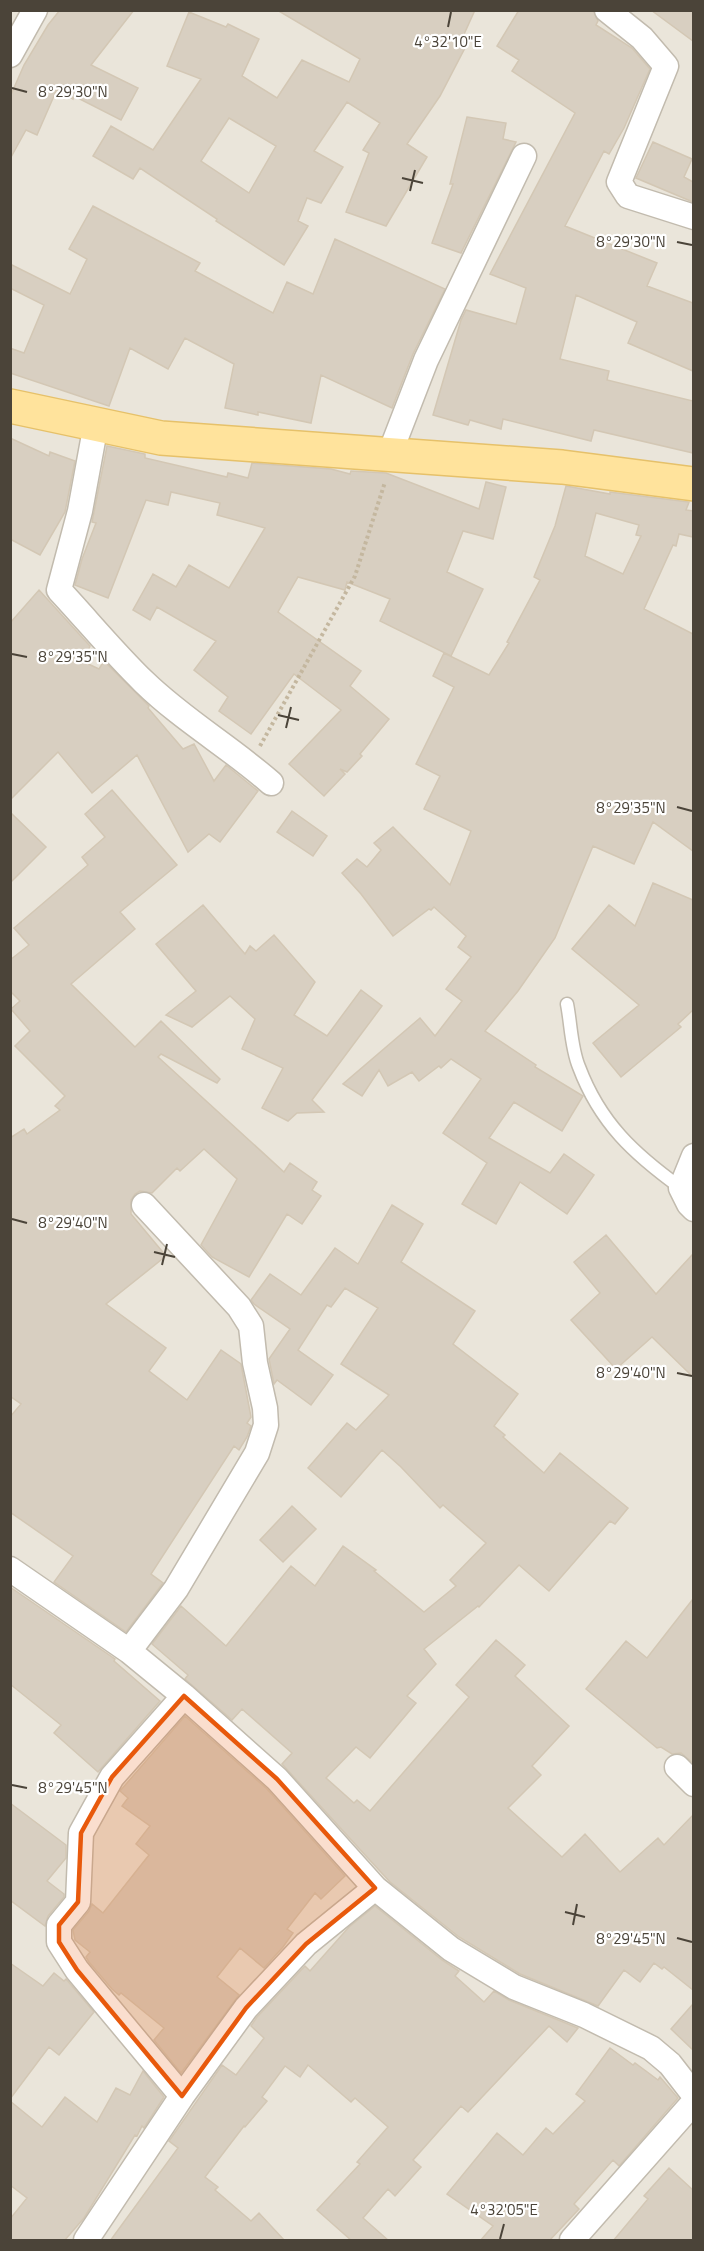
<svg xmlns="http://www.w3.org/2000/svg" width="704" height="2251" font-family="'Titillium Web',sans-serif">
  <style>
    .residential { fill: #eae5da }
    .building { fill: #d8cfc1; stroke: #d3c7b4; stroke-width: 1.5; fill-rule: evenodd }
    .lines { fill: none; stroke-linecap: round; stroke-linejoin: round }
    .service-casing { stroke: #c2bbae; stroke-width: 15 }
    .minor-casing { stroke: #c2bbae; stroke-width: 27 }
    .primary-casing { stroke: #e6c16a; stroke-width: 36 }
    .path { stroke: #c4b79f; stroke-width: 4; stroke-dasharray: 3 3; stroke-linecap: butt }
    .service { stroke: #fff; stroke-width: 12 }
    .minor { stroke: #fff; stroke-width: 24 }
    .primary { stroke: #ffe39c; stroke-width: 33 }
    .marked { fill: #e8590c; fill-opacity: 0.2; stroke: #e8590c; stroke-width: 4.5; stroke-linejoin: round }
    .ticks { fill: none; stroke: #4b4439; stroke-width: 2 }
    .ticks-label { font-size: 15px; text-anchor: middle; fill: #4b4439; stroke: #fff; stroke-width: 4.5; stroke-linejoin: round; paint-order: stroke }
  </style>
  <rect width="100%" height="100%" fill="#f6f3ec"/>
  <path class="residential" d="M11,11H693V2240H11Z"/>
  <path class="building" d="M60,10H134L91,65L138,88L121,120L74,96L73,99L57,89L37,135L26,130L10,159V97L24,65L48,25Z
    M277,10H475L461,41L467,44L440,96L407,144L427,157L386,226L346,212L369,153L363,150L380,123L347,102L314,151L343,167L321,203L307,198L298,221L308,226L284,265L216,221L217,219L140,168L133,179L93,156L111,126L153,150L201,79L167,66L189,12L226,27L228,24L259,39L242,76L277,98L302,60L349,82L360,59ZM229,118L276,146L249,193L201,161Z
    M519,10H593L598,21L596,25L632,48L650,69L624,128L609,154L604,151L565,226L657,263L647,286L693,303V371L628,343L637,322L576,295L560,359L609,371L607,380L693,401V453L594,430L591,441L503,419L501,429L470,420L468,425L433,415L461,320L466,310L516,324L526,288L490,274L575,113L512,71L519,60L497,46Z
    M651,10H693V41Z
    M467,117L506,123L503,139L516,142L461,253L432,243L453,184H450Z
    M653,142L692,159L684,177L693,182V202L636,178Z
    M93,206L200,263L195,271L273,313L287,282L313,294L335,239L445,289L413,354L392,408L321,375L311,423L258,412V415L225,408L234,364L185,338L168,369L130,348L109,406L10,373V348L24,353L44,305L10,288V264L70,294L87,259L69,249Z
    M10,438L49,456L50,452L75,461L65,512L40,555L10,539Z
    M107,446L145,454V458L227,477L228,473L248,478L252,463L331,469L350,474L351,471L386,473L479,509L486,482L506,487L493,539L463,531L447,572L483,589L451,656L380,621L390,599L347,582L345,590L298,577L278,612L361,671L350,686L389,719L360,754L362,756L347,772L340,769L345,774L324,796L289,764L341,710L294,674L251,734L219,711L228,697L194,670L216,641L157,607L150,620L133,610L153,574L176,587L189,565L229,588L265,528L217,515L220,503L171,492L168,505L146,500L108,598L75,585L82,559L96,523L92,522Z
    M566,486L610,494V492L689,502L686,510L693,511V537L679,534L676,546L673,545L644,609L693,634V851L653,822L634,864L593,846L555,938L518,991L485,1031L536,1065L535,1067L583,1096L562,1131L514,1102L489,1138L550,1173L564,1154L594,1175L567,1214L520,1182L496,1224L462,1204L487,1163L443,1133L481,1079L451,1059L441,1068L439,1066L419,1081L412,1072L388,1086L379,1070L362,1096L343,1084L420,1018L435,1036L462,1001L446,989L471,957L458,947L466,936L434,907L431,910L429,909L393,936L361,894L342,873L357,859L367,867L381,850L374,843L393,827L450,885L471,831L424,809L440,776L416,764L454,687L433,676L444,653L489,675L509,643L507,642L540,580L534,577L555,526ZM596,513L639,525L636,535L641,536L623,574L585,556Z
    M39,590L90,646L84,662L99,669L104,661L149,706L148,708L183,749L194,744L214,781L226,765L258,791L220,842L209,834L188,852L137,755L92,793L58,752L10,800V623Z
    M112,790L177,865L120,912L135,929L71,984L135,1047L161,1021L220,1079L217,1083L161,1054L158,1057L284,1172L290,1163L317,1182L312,1190L321,1196L302,1224L287,1214L249,1277L212,1257L201,1245L237,1179L204,1149L180,1171L177,1168L152,1193L140,1191L135,1194L131,1200V1214L166,1256L106,1304L166,1348L149,1371L187,1400L221,1350L241,1364L251,1417L247,1423L251,1426L247,1437L239,1450L234,1446L151,1574L163,1583L126,1632L54,1582L73,1556L10,1512V1417L21,1404L10,1396V1138L24,1129L27,1134L60,1110L55,1106L65,1096L15,1046L30,1031L11,1009L20,1001L10,991V960L29,945L14,928L88,865L82,857L105,837L85,814Z
    M292,811L327,836L313,856L277,832Z
    M10,812L46,847L10,883Z
    M653,883L693,900V1010L678,1024L681,1027L621,1077L593,1043L639,1005L572,949L609,905L635,926Z
    M203,905L245,954L250,946L256,951L274,935L315,982L294,1015L327,1036L361,990L382,1006L312,1100L324,1112L297,1113L288,1121L262,1108L283,1068L242,1049L255,1019L230,996L192,1027L166,1015L196,991L156,944Z
    M392,1205L423,1224L401,1262L475,1311L453,1344L518,1394L494,1426L505,1435L503,1437L544,1473L560,1453L628,1508L615,1524L610,1521L549,1591L519,1565L479,1607L478,1606L424,1649L436,1664L407,1696L416,1703L370,1758L356,1747L326,1778L354,1803L357,1800L370,1811L469,1697L456,1685L496,1640L525,1665L515,1676L569,1726L532,1766L541,1775L508,1808L562,1857L585,1834L620,1872L658,1838L664,1845L693,1815V1990L664,1967L662,1969L654,1963L640,1982L624,1970L598,2006L520,1974L459,1937L390,1882L366,1856L282,1764L292,1753L242,1709L232,1720L185,1679L188,1675L152,1644L181,1606L226,1646L291,1566L315,1586L343,1546L376,1570L374,1571L424,1612L456,1586L450,1580L486,1543L443,1505L440,1508L401,1467L382,1450L341,1497L308,1468L347,1423L356,1430L389,1395L341,1364L378,1308L345,1288L331,1307L327,1305L298,1350L333,1375L311,1405L277,1380L274,1384L269,1359L290,1329L254,1304L251,1300L270,1274L301,1295L335,1248L358,1264Z
    M606,1235L656,1294L693,1254V1377L652,1337L616,1369L571,1320L600,1293L574,1262Z
    M292,1506L316,1529L283,1562L260,1540Z
    M10,1587L115,1659L114,1661L160,1701L98,1772L54,1733L61,1725L10,1684Z
    M693,1599V1763L681,1753L672,1754L661,1747L657,1748L586,1689L626,1641L647,1658Z
    M185,1716L267,1789L345,1876L321,1899L315,1893L287,1929L293,1933L283,1947L264,1968L240,1948L217,1977L239,1995L181,2073L154,2040L164,2028L121,1993L119,1995L112,1989L89,1962L86,1957L90,1952L75,1940L73,1930L89,1911L92,1904L103,1913L149,1855L136,1844L150,1826L122,1806L128,1798L120,1791Z
    M10,1803L66,1845V1858L47,1881L64,1894V1897L48,1916L45,1926L10,1900Z
    M375,1906L442,1960L459,1971L455,1976L484,2002L494,1991L509,2000L578,2028L567,2042L549,2026L468,2112L461,2106L413,2160L421,2167L395,2196L388,2189L363,2218L389,2241H352L317,2210L360,2164L357,2162L388,2127L355,2098L351,2102L308,2065L300,2077L285,2066L262,2097L267,2101L245,2127L244,2126L205,2177L218,2187L215,2190L251,2221L259,2213L285,2241H110L178,2148L169,2141L222,2065L236,2075L264,2038L251,2026L257,2017L305,1966L310,1971L349,1927Z
    M10,1963L43,1986L54,1973L64,1981L66,1979L94,2012L59,2055L49,2047L10,2099Z
    M693,2004V2050L671,2029Z
    M610,2048L633,2065L635,2063L658,2080L660,2077L678,2098L619,2166L613,2160L574,2204L579,2209L549,2241H480L493,2226L447,2194L497,2133L523,2155L546,2128L553,2134L585,2101L576,2094Z
    M143,2071L164,2097L144,2128L142,2126L137,2136L135,2135L84,2218L64,2241H10V2219L27,2198L10,2185V2101L42,2127L65,2097L97,2122L116,2088L130,2095Z
    M669,2168L693,2190V2241H613L648,2199L644,2196Z"/>
  <g class="lines">
    <defs>
      <path id="service" d="M567,1004C571,1024 571,1048 579,1067C600,1123 634,1154 681,1188"/>
      <path id="minor" d="M607,10L642,38L666,66L619,182L628,196L694,217
        M10,55L35,10
        M96,424L80,511L59,590C87,620 114,653 144,682C183,720 230,747 271,783
        M390,453L426,360L524,156
        M694,1156L681,1188L689,1204L694,1209
        M10,1569L129,1651L184,1696L277,1779L375,1888L451,1949L514,1987L584,2015L651,2048L670,2064L694,2095
        M129,1651L176,1589L257,1453L266,1425L265,1408L255,1363L251,1326L239,1307L144,1205
        M677,1767L694,1784
        M182,2096L77,1970L59,1942V1925L78,1902L81,1833L112,1777L184,1696
        M86,2240L182,2096L246,2008L306,1944L375,1888
        M572,2240L694,2102"/>
      <path id="primary" d="M10,406L161,438L562,467L694,484"/>
    </defs>
    <use href="#service" class="service-casing"/>
    <use href="#minor" class="minor-casing"/>
    <use href="#primary" class="primary-casing"/>
    <path class="path" d="M260,746L355,576L385,482"/>
    <use href="#service" class="service"/>
    <use href="#minor" class="minor"/>
    <use href="#primary" class="primary"/>
  </g>
  <path class="marked" d="M184,1696L277,1779L375,1888L306,1944L246,2008L182,2096L77,1970L59,1942V1925L78,1902L81,1833L112,1777Z"/>
  <path class="ticks" d="M448,27L451,12M12,88L27,92M402,178L423,183M410,191L415,170M677,242L692,245M12,654L27,657M278,715L299,720M286,728L291,707M677,807L692,811M12,1219L27,1223M154,1252L175,1257M162,1265L167,1244M677,1373L692,1376M12,1785L27,1788M565,1912L585,1917M573,1925L577,1904M677,1938L692,1942M500,2239L504,2224"/>
  <g class="ticks-label">
    <text x="448" y="47">4°32'10"E</text>
    <text x="73" y="97">8°29'30"N</text>
    <text x="631" y="247">8°29'30"N</text>
    <text x="73" y="662">8°29'35"N</text>
    <text x="631" y="813">8°29'35"N</text>
    <text x="73" y="1228">8°29'40"N</text>
    <text x="631" y="1378">8°29'40"N</text>
    <text x="73" y="1793">8°29'45"N</text>
    <text x="631" y="1944">8°29'45"N</text>
    <text x="504" y="2215">4°32'05"E</text>
  </g>
  <rect width="704" height="2251" fill="none" stroke="#4b4439" stroke-width="24"/>
</svg>
